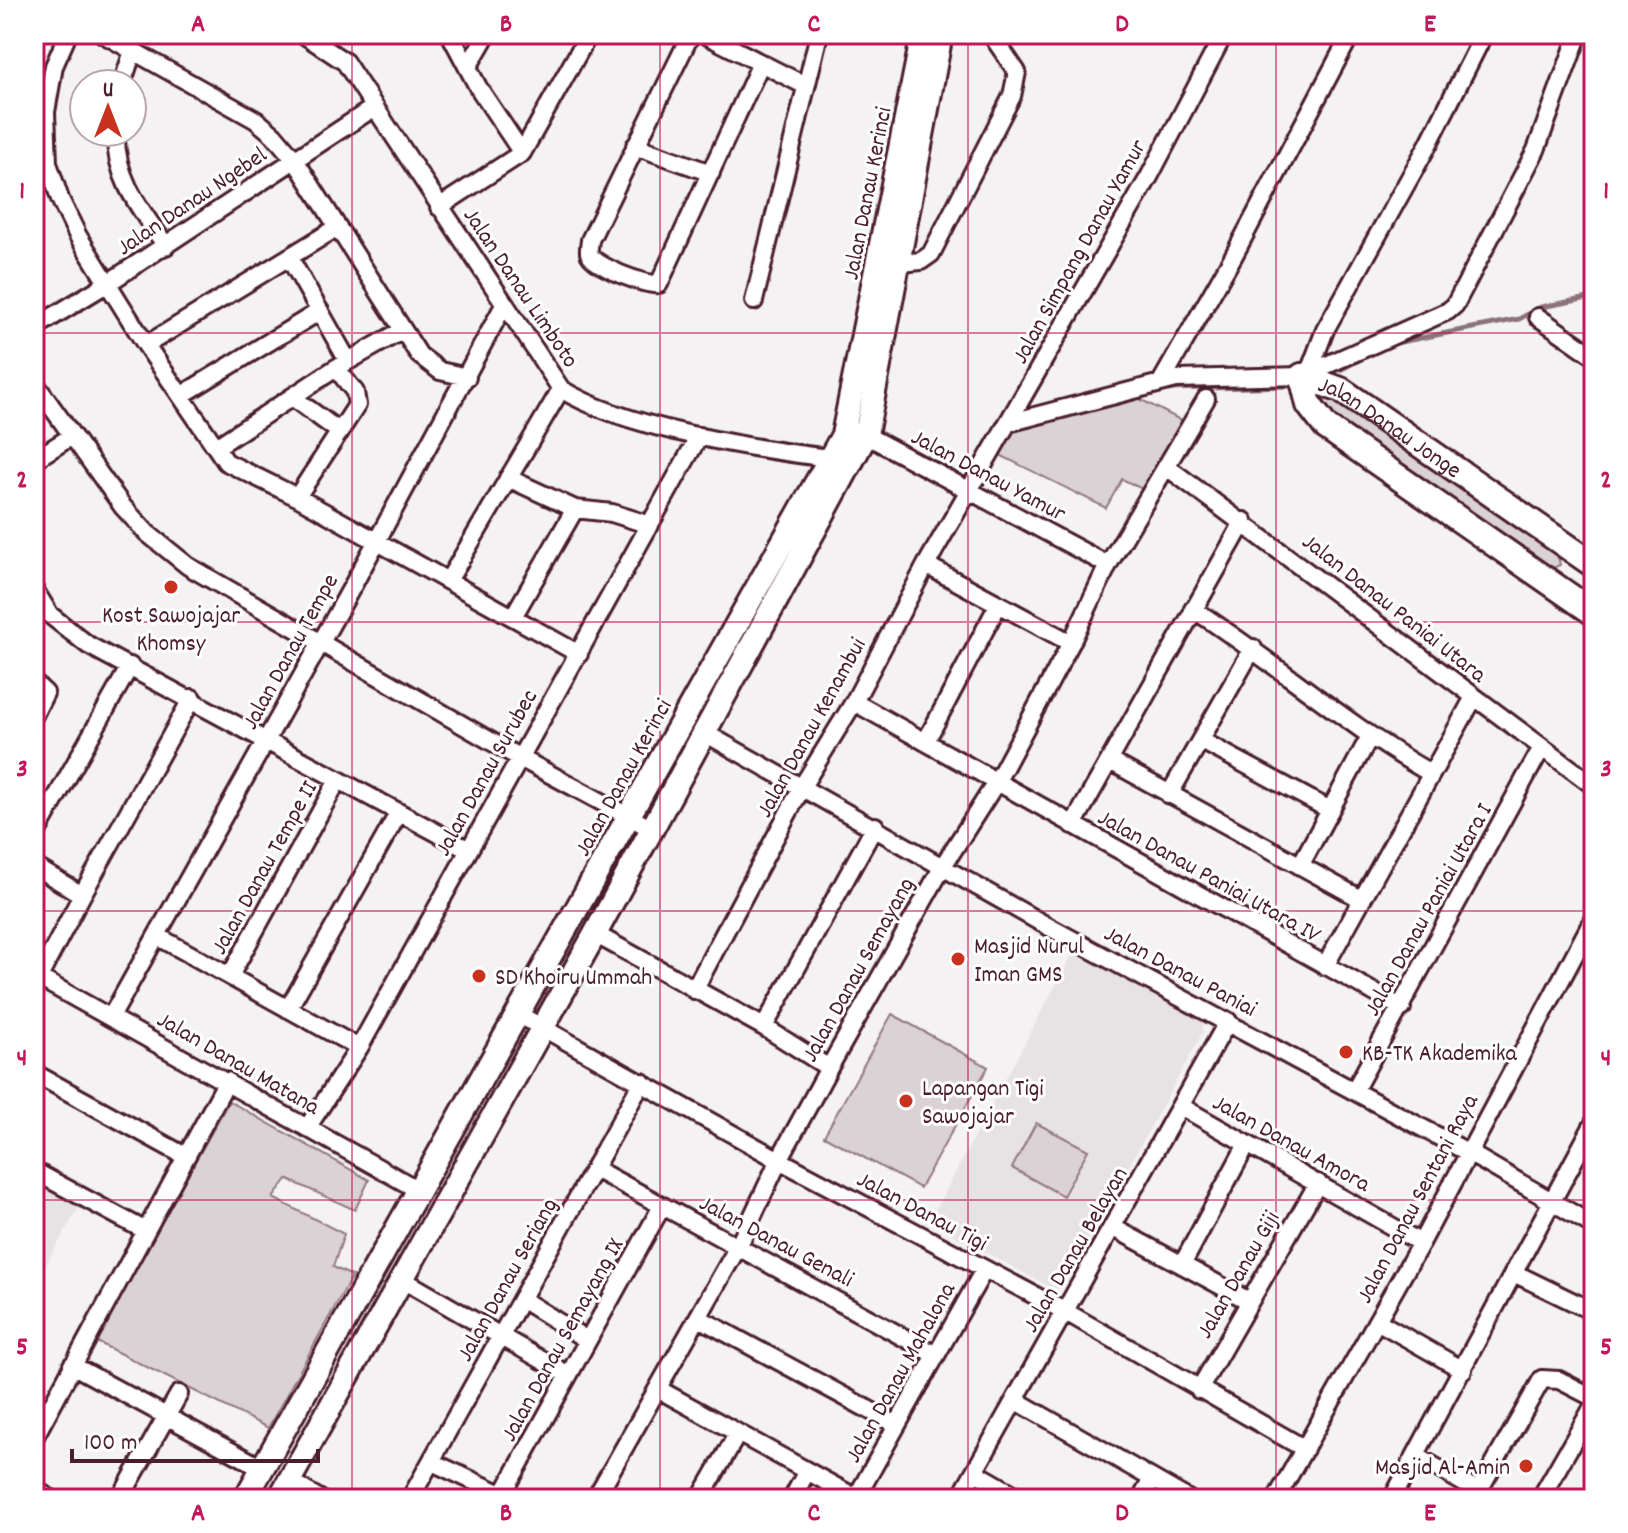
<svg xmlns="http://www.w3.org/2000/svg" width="1628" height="1533" font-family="Dekko,sans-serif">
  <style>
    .built { fill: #e7e2e3 }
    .green { fill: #dbd2d5; stroke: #927880; stroke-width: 2 }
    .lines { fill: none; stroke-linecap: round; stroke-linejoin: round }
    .stream { stroke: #8d727a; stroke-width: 5 }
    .minor-casing { stroke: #4a1f2b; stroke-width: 22 }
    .tertiary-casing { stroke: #4a1f2b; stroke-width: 28 }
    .secondary-casing { stroke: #4a1f2b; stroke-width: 30 }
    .minor { stroke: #fff; stroke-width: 16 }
    .tertiary { stroke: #fff; stroke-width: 22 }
    .secondary { stroke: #fff; stroke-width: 24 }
    .grid { fill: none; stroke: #c2185b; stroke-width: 2; stroke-opacity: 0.55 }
    .poi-dot { fill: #c8321e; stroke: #fff; stroke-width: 3 }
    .labels { text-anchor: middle; stroke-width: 6; stroke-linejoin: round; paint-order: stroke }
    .street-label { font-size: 24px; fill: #4a1f2b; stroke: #fff }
    .poi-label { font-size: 24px; fill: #4a1f2b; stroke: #fff; text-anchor: start }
    .neatline { fill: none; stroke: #c2185b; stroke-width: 3 }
    .grid-label { font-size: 26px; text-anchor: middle; font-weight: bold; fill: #c2185b }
  </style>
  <rect width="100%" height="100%" fill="#f4f2f2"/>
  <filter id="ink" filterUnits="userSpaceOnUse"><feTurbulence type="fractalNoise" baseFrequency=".0125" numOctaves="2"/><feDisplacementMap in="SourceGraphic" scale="16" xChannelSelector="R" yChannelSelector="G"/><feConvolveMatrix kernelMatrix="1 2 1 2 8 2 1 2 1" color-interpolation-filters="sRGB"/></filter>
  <g filter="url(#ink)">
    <path class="built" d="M1074,951L1203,1020V1032L1062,1287L1054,1289L929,1222Z
      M34,1178L81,1204L34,1284Z"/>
    <path class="green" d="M1138,398L1186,423L1146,491L1122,479L1106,508L998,454L1014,430Z
      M1333,398L1557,552L1560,565L1550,569L1332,419L1323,407L1326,399Z
      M892,1014L988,1067L920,1188L824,1136Z
      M229,1101L369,1180L355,1210L287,1179L273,1198L344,1234L333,1267L352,1276L268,1428L95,1341Z
      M1036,1123L1088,1150L1063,1196L1012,1168Z"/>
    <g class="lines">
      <path class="stream" d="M1390,344L1519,319L1541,307L1594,297
        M1340,370L1371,354
        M1164,389L1290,386"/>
      <defs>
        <path id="minor" d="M68,34L54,66L46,112L48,163L60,199L78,236L146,345L226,462L297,497L579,654
          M103,34L256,120L274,135L295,160L419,355L440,371L467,377
          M303,34L345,62L561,389C623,428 755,449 829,458
          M450,34L478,87L522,153
          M691,34L590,240C590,242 588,251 589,253C592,266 647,286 659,284L761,63
          M704,34L806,86
          M468,67L487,34
          M122,84L133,51
          M116,132C114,178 141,210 166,246
          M635,146L711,173
          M439,207L522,153L589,34
          M289,257L348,361
          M901,263L921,261L931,254L1012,96L1017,72L991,34
          M754,301L819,34
          M1538,317L1594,356
          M34,328L108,283L373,108
          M146,345L338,227
          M1309,372L1325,330L1428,145L1484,34
          M34,382L123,507L147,533L188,566L520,758L650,828
          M1161,382L1234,255L1351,34
          M182,395L320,311
          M292,397L340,432
          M1008,423L1176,379L1302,376L1448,311L1455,305L1536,150L1578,36L1571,34
          M858,431L1108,565
          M216,447L336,368L403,330
          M34,460L72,436
          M1167,467L1594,786
          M508,478L575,509L612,513L650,525
          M297,497L357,405L355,392L336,368
          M926,565L1071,643
          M448,581L561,389
          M34,589L50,615L88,645L469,850
          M1193,609C1275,662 1346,725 1430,773
          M514,615L575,509
          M34,683L45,693L34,715
          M854,702L1402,1008
          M703,732L1040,922L1469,1153L1594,1226
          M926,741L998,605
          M1202,741L1330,810
          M1110,761L1361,899
          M1169,795L1253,648
          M1073,825L1244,521
          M34,837L130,666
          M34,866L82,895L39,977
          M1300,866L1369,738
          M82,895L192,698
          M595,934L764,1027L829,1068
          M157,936L359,1048
          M1325,966L1473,699
          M34,975L420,1191
          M230,976L338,780
          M694,990L803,785L854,702L926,565L1149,177L1224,34
          M288,1009L398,814
          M518,1014L779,1160L1066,1312L1305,1449
          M111,1017L352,587L504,305
          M764,1027L875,826
          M34,1073L185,1156
          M1354,1091L1541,749
          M1182,1107L1421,1243
          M307,1128L359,1048L699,436
          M595,1169L936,1355
          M34,1171L144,1230
          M1114,1228L1249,1301
          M1182,1265L1247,1144
          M1516,1274L1594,1312
          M400,1278L568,1375
          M523,1300L587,1340
          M699,1318L897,1425
          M1377,1321L1463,1370
          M72,1365L262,1468
          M658,1389L858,1499
          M1199,1390L1318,1183
          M1015,1400L1188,1499
          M34,1438L227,1081
          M1416,1456L1492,1499
          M432,1462L510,1498
          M975,1472L1022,1499
          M289,1481L320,1499
          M34,1489L51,1499
          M503,1494L662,1206
          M856,1498L984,1270
          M120,1499L179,1394
          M410,1499L642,1082
          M595,1499L739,1245L779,1160L829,1068L943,866L997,781L1071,643L1108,565L1206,399
          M700,1499L738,1433
          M792,1499L807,1471
          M959,1499L1228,1021
          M1141,1499L1152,1479
          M1276,1499L1421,1243L1594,918
          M1392,1499L1594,1123
          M1474,1499L1542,1379L1559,1380L1594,1398
          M1540,1499L1594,1405"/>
        <path id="tertiary" d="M245,1499L843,435L923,34
          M279,1499L595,934L866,435L941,34"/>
        <g id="secondary">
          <path d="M1302,376L1309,405L1326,427L1594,613"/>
          <path id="s1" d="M1302,376L1341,390L1594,565"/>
        </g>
      </defs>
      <use href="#minor" class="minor-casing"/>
      <use href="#tertiary" class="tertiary-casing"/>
      <use href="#secondary" class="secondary-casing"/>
      <use href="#minor" class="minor"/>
      <use href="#tertiary" class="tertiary"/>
      <use href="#secondary" class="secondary"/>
    </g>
  </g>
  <path class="grid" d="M352,34V1499M660,34V1499M968,34V1499M1276,34V1499M34,333H1594M34,622H1594M34,911H1594M34,1200H1594"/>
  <g class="poi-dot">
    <circle cx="171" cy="587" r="8"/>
    <circle cx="958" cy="959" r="8"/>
    <circle cx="479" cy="976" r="8"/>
    <circle cx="1346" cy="1052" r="8"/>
    <circle cx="906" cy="1101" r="8"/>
    <circle cx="1526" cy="1466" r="8"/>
  </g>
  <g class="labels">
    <g class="street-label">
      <text transform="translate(866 193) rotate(-79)" y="8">Jalan Danau Kerinci</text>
      <text transform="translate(191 200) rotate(-34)" y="8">Jalan Danau Ngebel</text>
      <text transform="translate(1078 251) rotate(-61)" y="8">Jalan Simpang Danau Yamur</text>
      <text transform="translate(522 287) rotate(56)" y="8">Jalan Danau Limboto</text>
      <text dy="8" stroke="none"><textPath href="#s1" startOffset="102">Jalan Danau Jonge</textPath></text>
      <text transform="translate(989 474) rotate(28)" y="8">Jalan Danau Yamur</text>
      <text transform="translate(1395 607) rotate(38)" y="8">Jalan Danau Paniai Utara</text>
      <text transform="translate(289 651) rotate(-61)" y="8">Jalan Danau Tempe</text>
      <text transform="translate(810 727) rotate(-61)" y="8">Jalan Danau Kenambui</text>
      <text transform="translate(485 772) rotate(-61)" y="8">Jalan Danau Surubec</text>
      <text transform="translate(622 777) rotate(-61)" y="8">Jalan Danau Kerinci</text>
      <text transform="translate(263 867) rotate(-61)" y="8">Jalan Danau Tempe II</text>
      <text transform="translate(1210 875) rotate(29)" y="8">Jalan Danau Paniai Utara IV</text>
      <text transform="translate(1427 909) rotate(-61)" y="8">Jalan Danau Paniai Utara I</text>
      <text transform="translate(857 969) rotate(-61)" y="8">Jalan Danau Semayang</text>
      <text transform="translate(1181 970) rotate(28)" y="8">Jalan Danau Paniai</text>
      <text transform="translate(239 1062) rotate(30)" y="8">Jalan Danau Matana</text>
      <text transform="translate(1292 1142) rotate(29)" y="8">Jalan Danau Amora</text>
      <text transform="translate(1416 1198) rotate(-62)" y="8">Jalan Danau Sentani Raya</text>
      <text transform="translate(923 1210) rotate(28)" y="8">Jalan Danau Tigi</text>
      <text transform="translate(777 1240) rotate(28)" y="8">Jalan Danau Genali</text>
      <text transform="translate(1074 1249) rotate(-60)" y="8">Jalan Danau Belayan</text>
      <text transform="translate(1237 1274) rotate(-60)" y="8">Jalan Danau Giji</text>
      <text transform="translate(506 1279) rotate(-61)" y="8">Jalan Danau Seriang</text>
      <text transform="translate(561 1339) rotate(-61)" y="8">Jalan Danau Semayang IX</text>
      <text transform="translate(899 1372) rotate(-61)" y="8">Jalan Danau Mahalona</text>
    </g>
    <g class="poi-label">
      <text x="171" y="622" text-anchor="middle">Kost Sawojajar<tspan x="171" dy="28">Khomsy</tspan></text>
      <text x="974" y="953">Masjid Nurul<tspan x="974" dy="28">Iman GMS</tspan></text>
      <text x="495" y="984">SD Khoiru Ummah</text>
      <text x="1362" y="1060">KB-TK Akademika</text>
      <text x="922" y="1095">Lapangan Tigi<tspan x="922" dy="28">Sawojajar</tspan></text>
      <text x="1510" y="1474" text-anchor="end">Masjid Al-Amin</text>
    </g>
  </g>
  <rect width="1628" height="1533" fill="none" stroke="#fff" stroke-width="88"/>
  <g transform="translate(108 108)"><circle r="38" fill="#ffffff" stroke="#b7a5aa" stroke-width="2"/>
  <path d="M0-6L14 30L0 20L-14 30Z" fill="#c8321e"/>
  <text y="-12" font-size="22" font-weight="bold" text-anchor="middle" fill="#4a1f2b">U</text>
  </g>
  <path d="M72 1449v12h246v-12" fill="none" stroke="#4a1f2b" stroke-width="4"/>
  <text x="84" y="1449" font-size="24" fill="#4a1f2b" stroke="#ffffff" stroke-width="6" paint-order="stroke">100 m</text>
  <rect x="44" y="44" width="1540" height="1445" class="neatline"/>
  <g class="grid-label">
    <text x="198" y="31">A</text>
    <text x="506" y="31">B</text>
    <text x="814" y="31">C</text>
    <text x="1122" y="31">D</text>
    <text x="1430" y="31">E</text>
    <text x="22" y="198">1</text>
    <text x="1606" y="198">1</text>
    <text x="22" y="487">2</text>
    <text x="1606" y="487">2</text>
    <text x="22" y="776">3</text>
    <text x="1606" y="776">3</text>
    <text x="22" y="1065">4</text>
    <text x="1606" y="1065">4</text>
    <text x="22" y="1354">5</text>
    <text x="1606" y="1354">5</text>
    <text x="198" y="1520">A</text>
    <text x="506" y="1520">B</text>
    <text x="814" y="1520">C</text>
    <text x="1122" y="1520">D</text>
    <text x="1430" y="1520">E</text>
  </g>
</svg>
